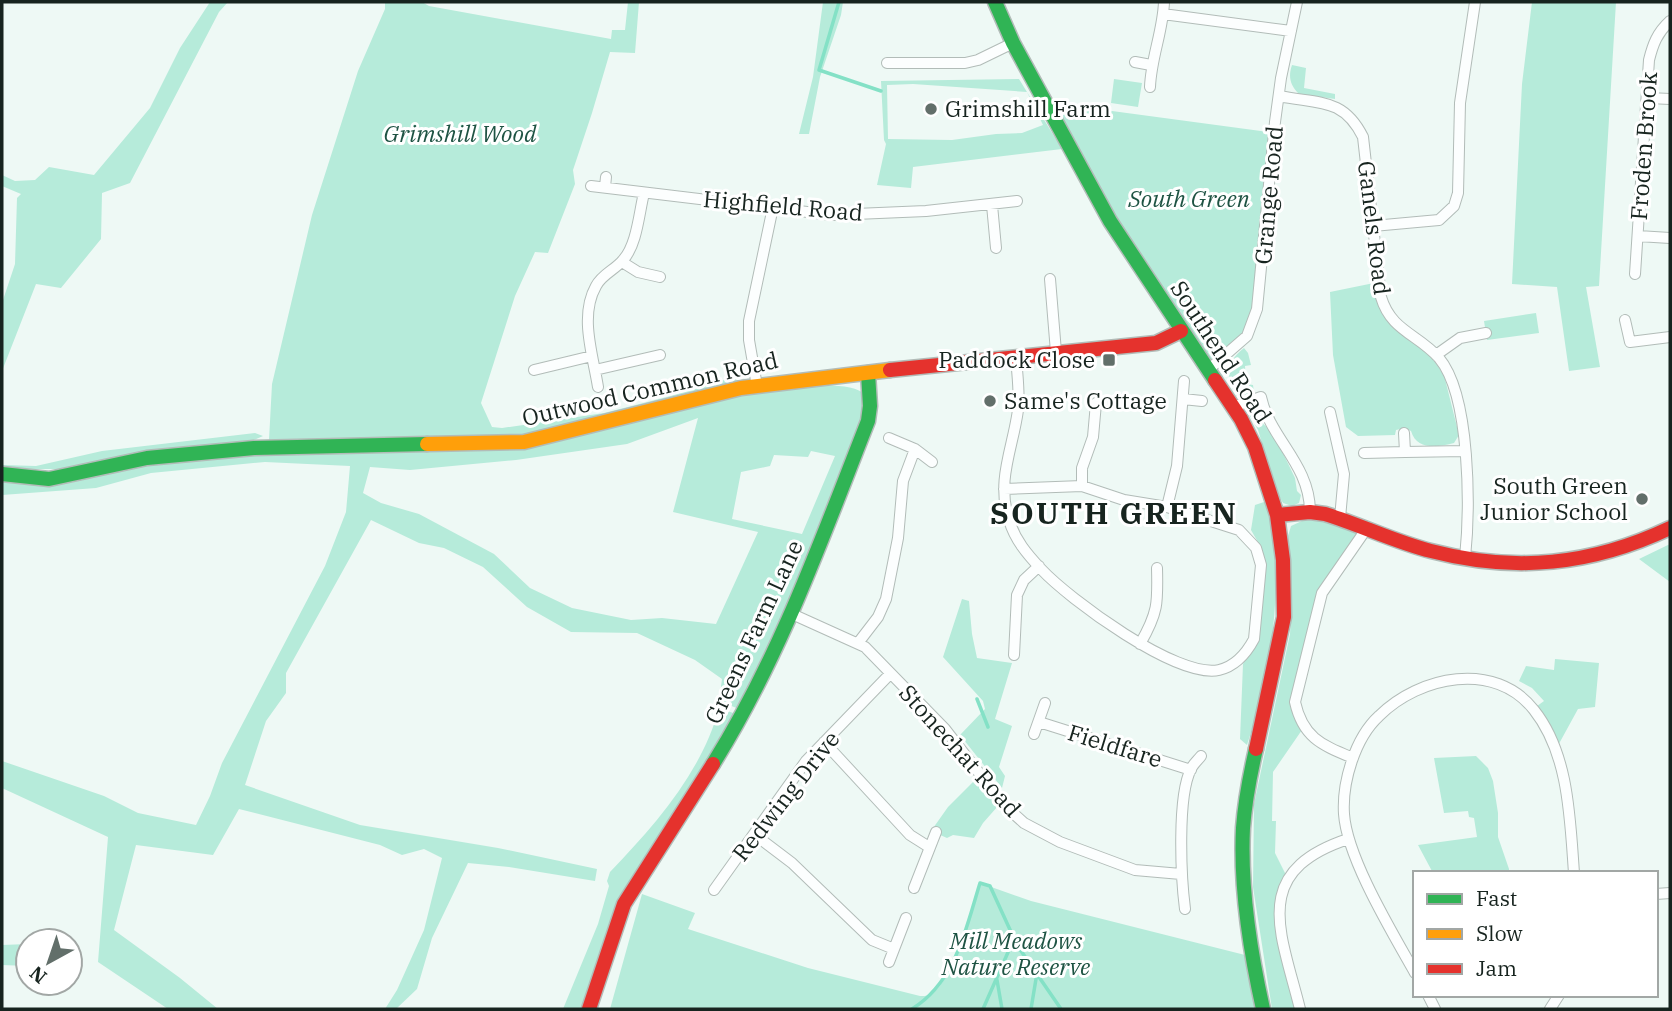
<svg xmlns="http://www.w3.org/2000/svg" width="1672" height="1011" font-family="'IBM Plex Serif',serif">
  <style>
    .green { fill: #b6ebda; fill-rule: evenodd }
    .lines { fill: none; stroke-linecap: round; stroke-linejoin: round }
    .stream { stroke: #84e1c6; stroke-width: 3.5 }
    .street-casing { stroke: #b2bcb8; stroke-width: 12 }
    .fast-casing { stroke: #b2bcb8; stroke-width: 17 }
    .slow-casing { stroke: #b2bcb8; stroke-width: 17 }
    .jam-casing { stroke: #b2bcb8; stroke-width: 17 }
    .street { stroke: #fcfefe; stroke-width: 10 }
    .fast { stroke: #30b455; stroke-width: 14 }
    .slow { stroke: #ff9f0a; stroke-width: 14 }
    .jam { stroke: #e5322d; stroke-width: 14 }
    .poi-dot { fill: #626f6a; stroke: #fff; stroke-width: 2.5 }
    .labels { text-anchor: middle; stroke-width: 6; stroke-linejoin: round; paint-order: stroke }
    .poi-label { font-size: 23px; fill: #17241f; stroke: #fff; text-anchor: start }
    .park-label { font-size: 23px; font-style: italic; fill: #1e5343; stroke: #fff }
    .street-label { font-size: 23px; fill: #17241f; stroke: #fff }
    .district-label { font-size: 30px; font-weight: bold; letter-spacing: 2px; fill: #17241f; stroke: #fff }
  </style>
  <rect width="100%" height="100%" fill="#eef9f5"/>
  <path class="green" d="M210,2H228L219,12L130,183L102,193L101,239L61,288L36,284L2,371V303L15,264L17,198L21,194L2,186V175L15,181L35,180L49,167L94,175L150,108L180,48Z
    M385,2H422L429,6L611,39L612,30H625L628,2H639L635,53L610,52L592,113L573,170L575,184L548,253L535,252L515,296L481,403L492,427L502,428L537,423L604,413L667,397L731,378L757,386L752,392C775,390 850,377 865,395L864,423L789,611L739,709L719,701L722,679L695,660L637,633L571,632L527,607L483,567L444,548L419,543L371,520L286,673V693L266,721L245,785L360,825L498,848L597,869L595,881L509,867L468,863L432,938L417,989L396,1009H385L397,990L424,930L442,858L424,849L402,855L380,845L239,809L213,855L136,845L114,930L180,978L218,1009H168L98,962L108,837L2,788V761L104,796L138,813L196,825L210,796L222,763L325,566L346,512L350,466L265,462L151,473L96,488L2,495V481L47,482L152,462L382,441L269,440L272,384L312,215L358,71L385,9ZM698,418L673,512L758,532L716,624L662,618L631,620L572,608L530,588L494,554L419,514L381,503L363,493L370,467L410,470L516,460L627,444ZM811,451L835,456L802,534L732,519L741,472L770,466L774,455L808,457Z
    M823,2H843L841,15L820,77L809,134H799L813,77Z
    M1532,2H1616L1599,286L1586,287L1600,367L1569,371L1557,287L1512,284L1522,84Z
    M1292,65L1306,68L1304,88L1335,94V99L1299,94C1290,85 1288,77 1292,65Z
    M1019,79L1062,149L913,167L911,188L877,185L886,144L884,140L881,81ZM913,84L1027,92L1043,125L1022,133L996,134L952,140L888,139L887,85Z
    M1114,79L1142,83L1138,107L1111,103Z
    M1045,102L1275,133L1253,323L1208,370Z
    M1374,283L1382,313L1393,327L1428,352L1444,375L1459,435L1454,443C1438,447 1417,451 1411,431L1405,428L1396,430L1395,435L1358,436L1346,427L1333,355L1330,292Z
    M1536,313L1539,333L1487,340L1484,321Z
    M1244,348L1248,353L1251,365L1245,366L1246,384L1253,385L1254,393L1237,396C1226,378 1225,362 1244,348Z
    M1247,405L1253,406L1261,422L1269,429L1282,451L1295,478L1297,491L1301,495L1299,503L1292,506L1283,503L1277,493L1258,430L1246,409Z
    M255,433L263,436L254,440L125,456L58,469H2V465L36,466L102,451Z
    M1267,501C1286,581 1272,668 1247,745L1240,739L1243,664L1254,645L1262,601L1263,569L1259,544L1251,530L1255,505Z
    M1323,519L1340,523L1360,533L1329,581L1295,702L1304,727L1273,772L1272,821H1276L1275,853L1287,877L1277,905L1299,1009H1272L1253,887L1254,804L1290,634L1292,594L1288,536L1291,526L1304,520Z
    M1670,544V582L1639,559Z
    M962,599L969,601L972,634L977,658L1012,663L995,719L1012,726L999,767L1005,776L1002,788L960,735L985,709L983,701L943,657Z
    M1555,659L1599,663L1595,707L1578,709L1555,751L1533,709L1544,701L1532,688L1519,681L1526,666L1554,670Z
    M719,708L736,714L712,760L626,887L610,922L585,1009H563L598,924L609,886L607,881L610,872C655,825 702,772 719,708Z
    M1476,756L1488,768L1493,781L1498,813V837L1509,869V873H1433L1418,845L1477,837L1474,818L1469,817L1468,811L1444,813L1434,758Z
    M976,779L998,806L983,823L974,838L953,835L947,838L931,831L948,807Z
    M980,883L1031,901L1245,955L1257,1009H610L642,894L695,913L688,929L808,968L920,996C923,996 929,996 931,994C952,984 973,906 980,883Z
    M28,944V966L2,965V945Z"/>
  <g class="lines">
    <path class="stream" d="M839,2L819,70L881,91
      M977,699L988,727
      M997,980L1002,1009
      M912,1009C956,982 966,928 980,883L990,886L1017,945L1061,1009
      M983,1009L1013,941
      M1031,1009L1037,973"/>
    <defs>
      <path id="street" d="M1163,14L1291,31
        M1135,62L1151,65
        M887,63H965L978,60L1013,43
        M1150,87C1151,58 1163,31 1164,2
        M1279,96C1318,104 1343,97 1363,137L1381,297C1391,331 1418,334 1439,358C1471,396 1470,510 1465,558
        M1649,98L1670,99
        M591,186L832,215L926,211L1017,201
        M605,187L606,177
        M992,205L996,248
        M1373,226L1439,220L1454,206L1458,193L1460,103L1475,2
        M1638,236L1670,238
        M622,262L638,272L660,277
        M1635,274L1649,60C1653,44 1657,33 1670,21
        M1050,279L1056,352
        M1625,320L1630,342L1670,337
        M1436,355L1460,338L1486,333
        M534,370L592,356
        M595,370L660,355
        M1208,370L1247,336L1257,309L1275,122L1281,78L1297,2
        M757,386L749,340V321L773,207
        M598,387C593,355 579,316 596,286C602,274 615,270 623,260C637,245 639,213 644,193
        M1183,399L1202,401
        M1233,407L1261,397C1270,439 1310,464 1310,512
        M1330,412L1344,474L1340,518
        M1404,433L1405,452L1465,451
        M889,438L915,449L932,462
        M1364,453L1405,452
        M1082,486V468L1093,437L1096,403
        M1004,489L1082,486L1124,500L1167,507L1239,530L1256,548L1261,565L1254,639C1246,654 1236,666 1219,670C1177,679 1069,599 1041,569C1027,554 1015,540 1009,520C996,480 1013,448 1018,410C1020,392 1017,374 1016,356
        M1167,507L1177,466L1184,381
        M792,614L865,647L945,729L1004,805L1024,823L1060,842L1135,870L1181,874
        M858,643L878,617L886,599L898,538L903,481L915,449
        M1140,644C1158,613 1158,603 1157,568
        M1014,655L1017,595L1024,580L1039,566
        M1039,722L1191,770
        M1034,734L1045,703
        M824,742L910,835L929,847
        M1353,758C1322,745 1303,738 1295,702L1322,593L1367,528
        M755,835L792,863L872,940L894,949
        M914,888L936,832
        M714,890L806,761L890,674
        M1656,894L1670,893
        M1185,909C1181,878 1177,796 1191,769C1193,764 1198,760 1201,756
        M889,962L906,918
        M1415,973C1392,932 1347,858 1344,814C1342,782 1355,738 1379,716C1419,676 1495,660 1534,710C1569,754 1570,819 1574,873
        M1428,995L1435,1009
        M1300,1009C1281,932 1249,872 1348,839
        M1550,1009L1559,995"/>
      <path id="fast" d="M995,2L1013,43L1110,221L1215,380
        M2,474L49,479L147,458L254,448L427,444
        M1256,749C1250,775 1245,801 1243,828C1240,888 1250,951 1263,1009
        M713,764C780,657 822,538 868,421L870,406L868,373"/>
      <path id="slow" d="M427,444L524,442L741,388L890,370"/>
      <path id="jam" d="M890,370L1156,343L1181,331
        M1215,380L1241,419L1255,447L1277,515L1283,560L1284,617L1256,749
        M1277,515L1310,512L1325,514C1361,525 1395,542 1431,551C1515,573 1592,565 1670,528
        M589,1009L624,904L713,764"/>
    </defs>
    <use href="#street" class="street-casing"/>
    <use href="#fast" class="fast-casing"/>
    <use href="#slow" class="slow-casing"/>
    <use href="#jam" class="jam-casing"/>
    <use href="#street" class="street"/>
    <use href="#fast" class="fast"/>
    <use href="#slow" class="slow"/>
    <use href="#jam" class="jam"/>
  </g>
  <g class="poi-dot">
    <circle cx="931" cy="109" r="7"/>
    <rect x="1102" y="353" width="14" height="14" rx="3.5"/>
    <circle cx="990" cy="401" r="7"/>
    <circle cx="1642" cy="499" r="7"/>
  </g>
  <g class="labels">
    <g class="poi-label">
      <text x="945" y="117">Grimshill Farm</text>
      <text x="1095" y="368" text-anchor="end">Paddock Close</text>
      <text x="1004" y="409">Same's Cottage</text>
      <text x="1628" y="494" text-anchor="end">South Green<tspan x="1628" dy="26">Junior School</tspan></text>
    </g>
    <g class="park-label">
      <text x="460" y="142">Grimshill Wood</text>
      <text x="1189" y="207">South Green</text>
      <text x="1016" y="949">Mill Meadows<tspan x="1016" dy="26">Nature Reserve</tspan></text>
    </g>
    <g class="street-label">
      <text transform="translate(1644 146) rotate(-86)" y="8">Froden Brook</text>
      <text transform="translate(1269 195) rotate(-85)" y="8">Grange Road</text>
      <text transform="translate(783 206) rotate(5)" y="8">Highfield Road</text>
      <text transform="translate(1374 228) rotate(83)" y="8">Ganels Road</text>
      <text transform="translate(1221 352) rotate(57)" y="8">Southend Road</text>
      <text transform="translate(650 389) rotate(-13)" y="8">Outwood Common Road</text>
      <text transform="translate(754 632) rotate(-65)" y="8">Greens Farm Lane</text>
      <text transform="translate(1115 746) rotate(17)" y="8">Fieldfare</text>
      <text transform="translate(960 751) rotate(48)" y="8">Stonechat Road</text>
      <text transform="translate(786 796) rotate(-52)" y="8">Redwing Drive</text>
    </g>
    <g class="district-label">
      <text x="1114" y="524">SOUTH GREEN</text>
    </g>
  </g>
  <rect width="1672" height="1011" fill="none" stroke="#17241f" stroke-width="7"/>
  <rect x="1413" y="871" width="245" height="126" fill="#ffffff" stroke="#a2a7a5" stroke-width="2"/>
  <rect x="1427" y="894" width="35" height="10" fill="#30b455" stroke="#a2a7a5" stroke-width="2"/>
  <text x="1476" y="906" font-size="21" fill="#17241f">Fast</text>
  <rect x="1427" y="929" width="35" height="10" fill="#ff9f0a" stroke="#a2a7a5" stroke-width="2"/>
  <text x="1476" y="941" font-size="21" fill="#17241f">Slow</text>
  <rect x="1427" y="964" width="35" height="10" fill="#e5322d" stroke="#a2a7a5" stroke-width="2"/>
  <text x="1476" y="976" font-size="21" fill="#17241f">Jam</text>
  <g transform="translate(49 962) rotate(220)"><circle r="33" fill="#ffffff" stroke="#a2a7a5" stroke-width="2"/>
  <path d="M0-5L12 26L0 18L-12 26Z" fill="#626f6a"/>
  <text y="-10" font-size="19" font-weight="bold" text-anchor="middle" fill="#17241f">N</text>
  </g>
</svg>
